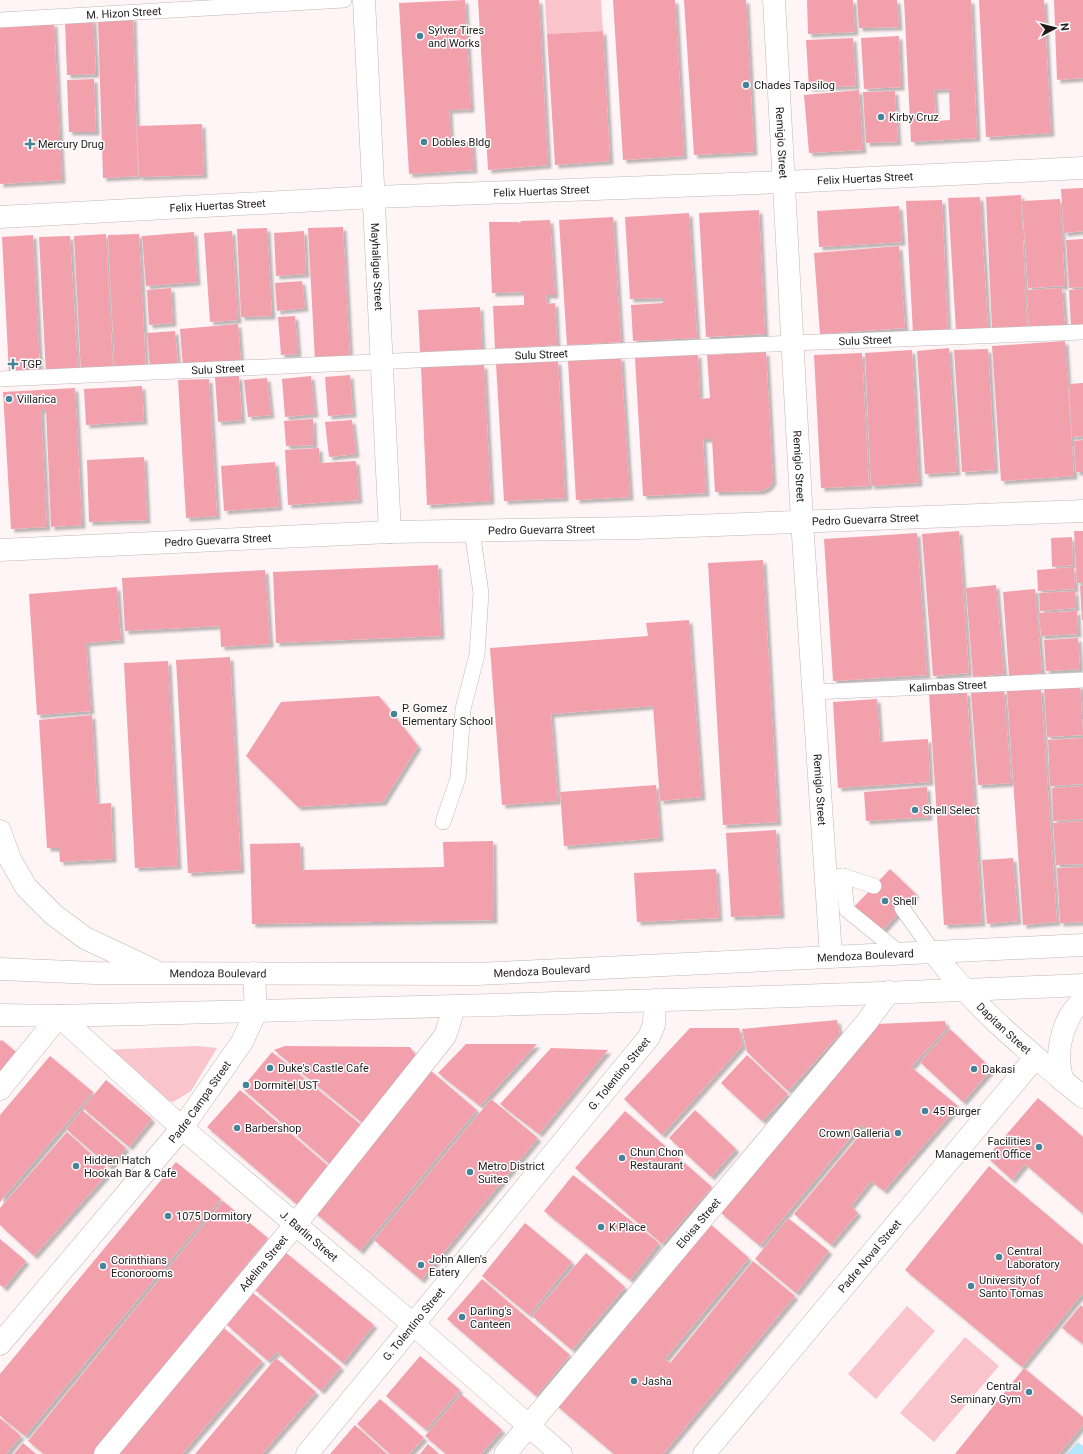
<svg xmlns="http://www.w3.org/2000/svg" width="1083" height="1454" font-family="Roboto,sans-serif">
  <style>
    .grass { fill: #f9c4cb }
    .water { fill: #b3e7fb }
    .building { fill: #f3a0ad; fill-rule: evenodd; filter: url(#shadow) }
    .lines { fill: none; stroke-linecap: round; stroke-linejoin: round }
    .lane-casing { stroke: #c0b6b8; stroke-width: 16 }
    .street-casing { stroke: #c0b6b8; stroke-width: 23 }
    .secondary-casing { stroke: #c0b6b8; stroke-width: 23 }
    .lane { stroke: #fff; stroke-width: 15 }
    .street { stroke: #fff; stroke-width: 22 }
    .secondary { stroke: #fff; stroke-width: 22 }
    .poi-dot { fill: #458399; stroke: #fff; stroke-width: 1.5 }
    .labels { text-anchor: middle; stroke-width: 3; stroke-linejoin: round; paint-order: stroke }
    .street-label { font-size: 11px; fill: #1f1b1c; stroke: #fff }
    .poi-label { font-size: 11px; fill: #1f1b1c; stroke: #fff; text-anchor: start }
  </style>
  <defs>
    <filter id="shadow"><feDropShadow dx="3.5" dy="3.5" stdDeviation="1" flood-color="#0004"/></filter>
  </defs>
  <rect width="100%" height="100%" fill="#fff5f6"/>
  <path class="grass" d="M545,0H601L603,31L547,34Z
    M196,1046L217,1048L191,1091L173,1102L161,1098L103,1050Z
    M907,1306L935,1331L876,1399L848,1374Z
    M965,1337L999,1366L934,1442L900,1413Z"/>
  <path class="water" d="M1078,1442L1083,1446V1454H1067Z"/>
  <path class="building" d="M465,0L471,109L449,110L451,143L472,141L474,170L409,174L399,3Z
    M478,0H539L548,165L488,170Z
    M613,0H675L684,156L623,160Z
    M684,0H746L754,152L694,155Z
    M807,0H853L855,32L808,34Z
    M857,0H897L899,27L859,28Z
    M904,0H971L977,138L911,142ZM949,89L950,120L936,121L934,90Z
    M979,0H1044L1051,133L986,137Z
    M1054,0H1083V78L1057,80Z
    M133,17L138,176L103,178L98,19Z
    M93,19L96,74L67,75L65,21Z
    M54,23L62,180L0,184V25Z
    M603,31L610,161L555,165L547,34Z
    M899,36L901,87L864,89L861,38Z
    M853,38L856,86L809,88L806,40Z
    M94,79L96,132H69L67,80Z
    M859,90L863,150L809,153L804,95Z
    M895,91L898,142L866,143L863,92Z
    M202,124L204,175L139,177L137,126Z
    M1083,188V231L1064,233L1061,189Z
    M1021,195L1027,328L992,330L986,197Z
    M980,197L988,329L956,331L948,198Z
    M1060,199L1065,286L1028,288L1022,201Z
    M942,200L948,333L913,334L906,201Z
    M899,206L902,242L819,247L817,211Z
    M759,210L765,334L706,337L699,213Z
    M689,213L697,338L633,341L631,305L663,303V298L630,299L625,217Z
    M613,217L621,342L567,345L559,220Z
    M550,220L555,295H546L547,304L555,303L557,345L495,349L493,306L524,305V292L492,293L489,222H518L520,223L521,221Z
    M343,227L350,359L315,361L308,228Z
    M267,228L272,316L241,317L237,229Z
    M232,231L238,320L210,322L204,233Z
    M304,231L306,274L276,276L274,233Z
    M194,232L197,282L146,286L142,236Z
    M106,234L113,371L81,373L74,236Z
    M139,234L146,371L115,373L108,235Z
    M33,235L40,372L9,374L2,237Z
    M70,236L78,373L46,375L39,237Z
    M1083,239V287L1069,288L1066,240Z
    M899,246L905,328L820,334L814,253Z
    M302,281L305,308L277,311L275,283Z
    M171,288L173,323L149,325L147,290Z
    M1062,288L1065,327L1029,329L1027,290Z
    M1083,289V326L1071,327L1069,290Z
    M480,307L482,349L420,352L418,310Z
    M295,316L298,354L281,355L278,317Z
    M238,324L241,363L183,367L180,329Z
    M175,331L178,365L150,367L147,333Z
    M1065,341L1074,476L1001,481L992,346Z
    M949,348L957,472L925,474L917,351Z
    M988,349L995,470L962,472L954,350Z
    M912,350L919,483L871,486L865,353Z
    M766,352L773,481L769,487L762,491L715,492L712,439H703L706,493L643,496L635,358L698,354L700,399L710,398L707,355Z
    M862,353L869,486L821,488L814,355Z
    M621,357L630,497L576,500L568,361Z
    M558,361L565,498L504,501L496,364Z
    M484,365L491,501L427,505L421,367Z
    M350,375L353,414L328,416L325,377Z
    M239,376L242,420L218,422L215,377Z
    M311,376L315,414L285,417L282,379Z
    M267,378L271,415L248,417L244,380Z
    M209,379L217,516L186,518L178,380Z
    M1083,383V436L1072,437L1069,384Z
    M142,386L144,421L86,425L84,389Z
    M75,388L82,525L51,527L46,409L41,410L47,527L11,529L3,392Z
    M313,419L314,445L286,446L284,421Z
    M352,420L356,454L329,457L325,422Z
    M1083,440V472H1076L1074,441Z
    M319,448L320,463L356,461L359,500L288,505L285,450Z
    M144,457L147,520L89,522L87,460Z
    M275,462L279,507L224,511L221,466Z
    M959,531L969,673L933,676L922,534Z
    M1074,531H1083V583H1077Z
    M917,533L927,675L833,681L824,539Z
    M1072,537L1073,565L1052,567L1051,538Z
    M763,560L778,822L723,825L708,563Z
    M438,565L441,636L276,643L273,572Z
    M1074,567L1075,589L1038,591L1037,570Z
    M265,570L270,644L221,647L220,626L125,631L122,578Z
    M996,585L1004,674L973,677L966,588Z
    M1083,585V620H1082L1080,586Z
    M117,587L121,640L86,643L91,711L37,715L29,594Z
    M1035,589L1042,673L1009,676L1003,592Z
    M1075,591L1076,608L1040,611L1039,593Z
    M1077,611L1078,634L1041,636L1039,613Z
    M689,620L702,797L660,801L653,706L551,714L558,801L502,805L490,648L648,636L646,623Z
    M1078,638L1080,669L1046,671L1044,640Z
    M230,657L241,870L188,873L176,660Z
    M168,661L178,866L135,868L124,663Z
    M1080,685L1083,735L1047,737L1044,687Z
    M1041,689L1057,922L1023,925L1007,691Z
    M1004,690L1011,783L978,785L971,693Z
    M967,692L982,923L944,925L929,694Z
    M379,696L418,746L383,802L298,807L246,756L281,702Z
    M877,699L880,742L928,739L930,782L838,788L833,702Z
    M92,715L97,804L111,803L113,859L60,862L59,848H47L39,720Z
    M1083,738V784L1050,786L1048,740Z
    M656,785L660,838L564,846L560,792Z
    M1083,786V819L1053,821L1052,788Z
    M927,787L929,817L866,821L864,792Z
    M1083,821V864L1056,865L1053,823Z
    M776,830L781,915L731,917L726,833Z
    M493,841L494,920L252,924L250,844L300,843L301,870L444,867L443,842Z
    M1013,858L1018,921L987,924L982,860Z
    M1083,867V922L1060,923L1057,868Z
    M716,869L719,918L637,922L634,873Z
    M890,869L916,894L880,933L853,908Z
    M837,1020L840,1034L788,1091L747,1052L742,1029Z
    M945,1021L947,1028L911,1067L958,1106L884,1191L871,1181L851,1206L858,1213L831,1245L794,1214L865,1129L861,1125L760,1246L720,1212L876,1024Z
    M690,1028H739L743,1045L662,1135L624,1099Z
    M950,1029L992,1069L963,1102L920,1062Z
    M2,1040L22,1057L0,1083V1041Z
    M466,1044H537L480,1106L438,1073Z
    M285,1046L410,1047L419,1060L366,1126L274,1050Z
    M551,1048L608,1050L539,1134L500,1104Z
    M272,1052L365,1128L333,1167L242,1088Z
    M747,1055L788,1094L762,1121L721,1083Z
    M50,1056L93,1092L0,1202V1115Z
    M430,1070L477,1110L360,1251L313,1211Z
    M106,1080L152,1119L129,1147L83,1108Z
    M240,1090L333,1170L301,1208L207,1127Z
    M1038,1098L1083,1137V1214L1025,1164L1012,1180L987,1157Z
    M491,1099L538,1138L421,1280L374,1240Z
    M82,1110L126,1148L110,1167L66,1129Z
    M695,1110L736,1149L711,1177L669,1138Z
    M625,1111L712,1187L662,1244L575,1168Z
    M67,1132L110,1171L34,1256L0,1225V1208Z
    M176,1162L221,1199L25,1436L0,1416V1374Z
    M989,1166L1083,1245V1293L1022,1367L905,1270Z
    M573,1175L659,1243L630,1280L544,1211Z
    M223,1201L268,1238L93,1454H44L28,1441Z
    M788,1218L829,1251L796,1293L755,1259Z
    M525,1223L572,1262L529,1315L482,1276Z
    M709,1223L749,1258L665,1359L670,1363L753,1261L795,1296L663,1454H614L556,1405Z
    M0,1239L26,1261L4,1288L0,1285Z
    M285,1252L374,1325L343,1363L255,1290Z
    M586,1253L625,1287L572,1350L532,1316Z
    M482,1279L570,1355L536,1396L447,1319Z
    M253,1293L341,1367L321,1391L277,1352L268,1361L227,1325Z
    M1081,1305L1083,1307V1344L1062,1328Z
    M224,1328L262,1361L182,1454H115Z
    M420,1356L460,1390L426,1430L386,1396Z
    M276,1358L316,1392L262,1454H195Z
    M1024,1368L1083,1417V1425L1059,1454H955Z
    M461,1394L502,1430L481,1454H446L425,1436Z
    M380,1399L424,1438L409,1454H390L357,1424Z
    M0,1418L21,1436L6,1454H0Z
    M355,1425L387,1454H330Z
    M23,1443L36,1454H14Z
    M428,1444L439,1454H420Z"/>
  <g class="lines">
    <defs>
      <g id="lane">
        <path id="s1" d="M0,20L344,0"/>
        <path id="s2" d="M0,379L793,343L1083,332"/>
        <path id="s3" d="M813,692L1083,680"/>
        <path d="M443,822L458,778L463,709L477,655L481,593L472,531"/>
        <path d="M843,876L847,910L901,954"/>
        <path d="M835,877L843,876L874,886"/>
        <path d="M902,908L934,953"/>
      </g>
      <g id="street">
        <path id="s4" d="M364,0L390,532"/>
        <path id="s5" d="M774,0L802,521L831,956"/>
        <path id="s6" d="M0,550L390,532L638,528L1083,511"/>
        <path id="s7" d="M0,1089L59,1016L182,1128L414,1325L561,1454"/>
        <path id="s8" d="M105,1454L295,1225L445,1036L451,1018V1007"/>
        <path id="s9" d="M307,1454L649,1037L654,1025L655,1000"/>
        <path id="s10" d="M505,1454L866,1023L889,992"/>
      </g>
      <g id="secondary">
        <path id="s11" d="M0,217L375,197L785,182L1083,168"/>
        <path d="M0,831L10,859L26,887L54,915L85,938L153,970"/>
        <path id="s12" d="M934,953C975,1008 1030,1053 1083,1097"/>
        <path id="s13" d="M0,969L95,973L477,974L1083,945"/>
        <path d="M0,1015L59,1016C400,1007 742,1000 1083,985"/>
        <path d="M1062,1080C1061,1073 1059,1065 1059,1058C1059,1039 1067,1012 1083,1001"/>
        <path id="s14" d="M0,1344L182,1128L242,1042L256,1012L254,973"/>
        <path id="s15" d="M704,1454L1035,1058"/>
      </g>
    </defs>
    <use href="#lane" class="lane-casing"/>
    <use href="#street" class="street-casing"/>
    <use href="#secondary" class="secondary-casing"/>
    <use href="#lane" class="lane"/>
    <use href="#street" class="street"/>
    <use href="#secondary" class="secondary"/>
  </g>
  <g class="poi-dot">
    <circle cx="420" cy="36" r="4"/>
    <circle cx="746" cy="85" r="4"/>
    <circle cx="881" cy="117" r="4"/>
    <circle cx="424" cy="142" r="4"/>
    <path d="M28 138h4v4h4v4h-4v4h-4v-4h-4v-4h4z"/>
    <path d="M11 358h4v4h4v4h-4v4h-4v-4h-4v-4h4z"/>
    <circle cx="9" cy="399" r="4"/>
    <circle cx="394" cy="714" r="4"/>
    <circle cx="915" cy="810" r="4"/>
    <circle cx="885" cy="901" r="4"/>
    <circle cx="270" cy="1068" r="4"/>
    <circle cx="974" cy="1069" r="4"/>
    <circle cx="246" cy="1085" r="4"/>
    <circle cx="925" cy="1111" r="4"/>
    <circle cx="237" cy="1128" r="4"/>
    <circle cx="898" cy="1133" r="4"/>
    <circle cx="1039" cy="1147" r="4"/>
    <circle cx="622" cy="1158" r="4"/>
    <circle cx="76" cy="1166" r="4"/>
    <circle cx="470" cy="1172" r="4"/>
    <circle cx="168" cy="1216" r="4"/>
    <circle cx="601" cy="1227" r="4"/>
    <circle cx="999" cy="1257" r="4"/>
    <circle cx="421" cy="1265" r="4"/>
    <circle cx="103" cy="1266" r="4"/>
    <circle cx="971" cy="1286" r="4"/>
    <circle cx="462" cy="1317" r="4"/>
    <circle cx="634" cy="1381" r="4"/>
    <circle cx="1029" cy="1392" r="4"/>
  </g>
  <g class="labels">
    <g class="street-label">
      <text dy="4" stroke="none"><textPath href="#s1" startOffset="124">M. Hizon Street</textPath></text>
      <text dy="4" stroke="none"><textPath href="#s5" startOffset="143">Remigio Street</textPath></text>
      <text dy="4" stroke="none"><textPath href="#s11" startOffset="866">Felix Huertas Street</textPath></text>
      <text dy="4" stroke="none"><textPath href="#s11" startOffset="542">Felix Huertas Street</textPath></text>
      <text dy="4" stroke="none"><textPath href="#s11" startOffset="218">Felix Huertas Street</textPath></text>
      <text dy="4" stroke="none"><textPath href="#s4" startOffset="267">Mayhaligue Street</textPath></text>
      <text dy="4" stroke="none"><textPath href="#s2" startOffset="866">Sulu Street</textPath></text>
      <text dy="4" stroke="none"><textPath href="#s2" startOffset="542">Sulu Street</textPath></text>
      <text dy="4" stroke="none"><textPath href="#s2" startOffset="218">Sulu Street</textPath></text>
      <text dy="4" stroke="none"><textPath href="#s5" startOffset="467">Remigio Street</textPath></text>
      <text dy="4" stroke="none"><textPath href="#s6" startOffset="866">Pedro Guevarra Street</textPath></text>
      <text dy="4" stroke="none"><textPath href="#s6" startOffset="542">Pedro Guevarra Street</textPath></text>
      <text dy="4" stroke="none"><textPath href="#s6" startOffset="218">Pedro Guevarra Street</textPath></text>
      <text dy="4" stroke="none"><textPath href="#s3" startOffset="135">Kalimbas Street</textPath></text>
      <text dy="4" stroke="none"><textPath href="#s5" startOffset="791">Remigio Street</textPath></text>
      <text dy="4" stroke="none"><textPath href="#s13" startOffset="866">Mendoza Boulevard</textPath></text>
      <text dy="4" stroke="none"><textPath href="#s13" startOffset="542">Mendoza Boulevard</textPath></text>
      <text dy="4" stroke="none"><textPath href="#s13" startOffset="218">Mendoza Boulevard</textPath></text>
      <text dy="4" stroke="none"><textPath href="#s12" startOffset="103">Dapitan Street</textPath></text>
      <text dy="4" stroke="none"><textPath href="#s9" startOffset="492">G. Tolentino Street</textPath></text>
      <text dy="4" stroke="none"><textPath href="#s14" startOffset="314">Padre Campa Street</textPath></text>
      <text dy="4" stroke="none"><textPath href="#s10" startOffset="301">Eloisa Street</textPath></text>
      <text dy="4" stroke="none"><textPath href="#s7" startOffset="427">J. Barlin Street</textPath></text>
      <text dy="4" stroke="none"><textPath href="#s15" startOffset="258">Padre Noval Street</textPath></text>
      <text dy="4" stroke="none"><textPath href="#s8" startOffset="248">Adelina Street</textPath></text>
      <text dy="4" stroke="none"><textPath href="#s9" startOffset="168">G. Tolentino Street</textPath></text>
    </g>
    <g class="poi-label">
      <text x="428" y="34">Sylver Tires<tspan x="428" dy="13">and Works</tspan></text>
      <text x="754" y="89">Chades Tapsilog</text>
      <text x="889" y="121">Kirby Cruz</text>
      <text x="432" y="146">Dobles Bldg</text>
      <text x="38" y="148">Mercury Drug</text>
      <text x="21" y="368">TGP</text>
      <text x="17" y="403">Villarica</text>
      <text x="402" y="712">P. Gomez<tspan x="402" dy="13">Elementary School</tspan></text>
      <text x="923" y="814">Shell Select</text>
      <text x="893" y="905">Shell</text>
      <text x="278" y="1072">Duke's Castle Cafe</text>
      <text x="982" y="1073">Dakasi</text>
      <text x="254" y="1089">Dormitel UST</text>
      <text x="933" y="1115">45 Burger</text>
      <text x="245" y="1132">Barbershop</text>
      <text x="890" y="1137" text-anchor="end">Crown Galleria</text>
      <text x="1031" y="1145" text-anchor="end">Facilities<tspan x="1031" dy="13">Management Office</tspan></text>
      <text x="630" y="1156">Chun Chon<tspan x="630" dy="13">Restaurant</tspan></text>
      <text x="84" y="1164">Hidden Hatch<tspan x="84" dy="13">Hookah Bar &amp; Cafe</tspan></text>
      <text x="478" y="1170">Metro District<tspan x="478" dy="13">Suites</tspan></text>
      <text x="176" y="1220">1075 Dormitory</text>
      <text x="609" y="1231">K Place</text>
      <text x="1007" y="1255">Central<tspan x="1007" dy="13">Laboratory</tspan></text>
      <text x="429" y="1263">John Allen's<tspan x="429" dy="13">Eatery</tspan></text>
      <text x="111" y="1264">Corinthians<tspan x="111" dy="13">Econorooms</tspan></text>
      <text x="979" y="1284">University of<tspan x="979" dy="13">Santo Tomas</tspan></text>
      <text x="470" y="1315">Darling's<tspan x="470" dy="13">Canteen</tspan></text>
      <text x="642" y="1385">Jasha</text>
      <text x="1021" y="1390" text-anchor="end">Central<tspan x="1021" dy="13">Seminary Gym</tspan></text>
    </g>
  </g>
  <g transform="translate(1055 28) rotate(83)" stroke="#ffffff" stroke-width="3" paint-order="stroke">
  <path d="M0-3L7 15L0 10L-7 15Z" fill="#1f1b1c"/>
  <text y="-6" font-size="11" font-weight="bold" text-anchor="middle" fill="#1f1b1c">N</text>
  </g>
</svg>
